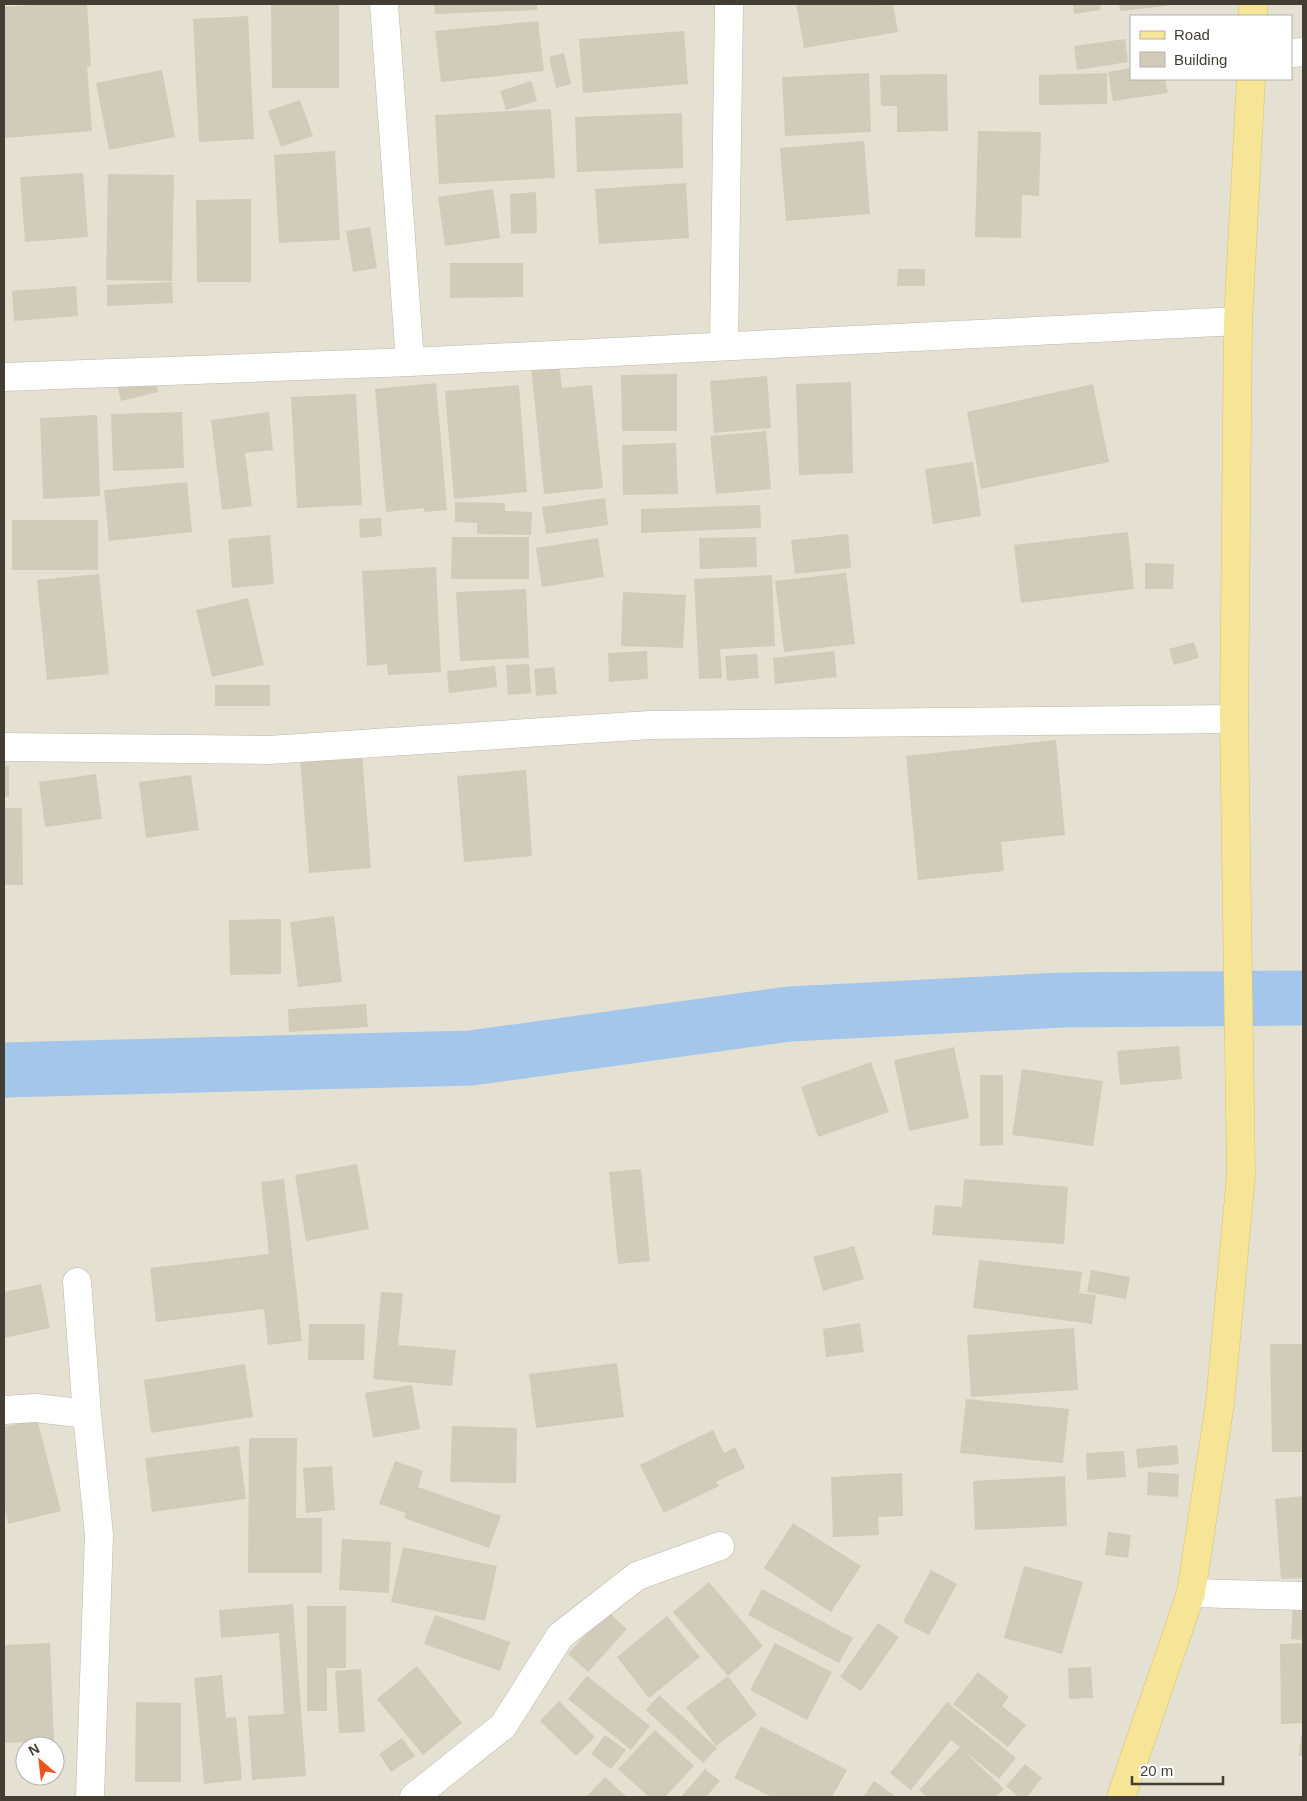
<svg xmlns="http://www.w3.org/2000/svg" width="1307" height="1801" font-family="Arial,sans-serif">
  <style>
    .residential { fill: #e4e0d2; fill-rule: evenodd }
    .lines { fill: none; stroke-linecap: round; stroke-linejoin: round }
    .river { stroke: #a3c6ea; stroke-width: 55 }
    .building { fill: #d1cbba }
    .street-casing { stroke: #beb9aa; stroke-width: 29 }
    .primary-casing { stroke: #dac368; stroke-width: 29 }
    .street { stroke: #fff; stroke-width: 28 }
    .primary { stroke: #f7e597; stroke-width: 28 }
  </style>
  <rect width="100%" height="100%" fill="#f1eee4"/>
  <path class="residential" d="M4,4H1303V1797H4ZM1131,16H1291V79H1131ZM25,1746H55V1776H25Z"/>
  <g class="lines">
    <path class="river" d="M4,1070L471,1058L790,1014L1062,1000L1303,998"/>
  </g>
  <path class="building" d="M42,4H87L91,66L87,67L92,131L4,138V7Z
    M271,4H339V88H272Z
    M434,4H537V10L435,14Z
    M796,4H879V6L893,4L898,32L804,48Z
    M1073,4H1100L1101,10L1074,14Z
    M1119,4H1167V6L1120,11Z
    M248,16L254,139L199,142L193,19Z
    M538,21L544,71L441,82L435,31Z
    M684,31L688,84L583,93L579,39Z
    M1125,39L1128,62L1077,70L1074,46Z
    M564,53L571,84L556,88L549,57Z
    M1131,68V79H1165L1168,93L1113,101L1108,72Z
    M162,70L175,137L109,150L96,83Z
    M869,73L871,132L785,136L782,77Z
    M1107,73V104L1039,105V75Z
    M947,74L948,131L897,132V106H881L880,75Z
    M531,81L537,101L506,110L500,91Z
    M300,100L313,136L281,147L268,111Z
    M551,109L555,178L439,184L435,115Z
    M682,113L683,168L577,172L575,117Z
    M978,131L1041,132L1039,196L1022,195L1021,238L975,237Z
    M864,141L870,214L786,221L780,148Z
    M335,151L340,240L279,243L274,155Z
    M83,173L88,237L25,242L20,177Z
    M108,174L174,175L172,281L106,280Z
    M686,183L689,238L599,244L595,189Z
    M493,189L500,238L445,246L438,197Z
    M536,192L537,233L511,234L510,194Z
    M251,199V282H197L196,200Z
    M370,227L377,268L353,272L346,231Z
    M450,263H523V297L450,298Z
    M898,269H925V286H897Z
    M172,282L173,303L107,306V285Z
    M76,286L78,316L14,321L12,291Z
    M559,363L562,388L592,385L603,488L544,494L531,366Z
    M677,374V431H622L621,375Z
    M154,375L158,392L121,401L117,384Z
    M767,376L771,428L714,433L710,381Z
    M851,382L853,473L799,475L796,384Z
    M436,383L447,510L424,512V508L386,512L375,389Z
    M1093,384L1109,462L981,489L967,412Z
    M519,385L527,492L454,499L445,391Z
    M356,394L362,505L297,508L291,397Z
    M182,412L184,468L113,471L111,414Z
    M269,412L273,450L245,453L252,506L222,510L211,420Z
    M97,415L100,496L43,499L40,418Z
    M766,431L771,489L716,494L710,436Z
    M676,443L678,494L623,495L622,445Z
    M973,462L981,516L933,524L925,469Z
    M187,482L192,532L109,541L104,490Z
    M605,498L608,525L546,534L542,507Z
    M455,502L505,503V511L532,512L531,535L477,534V523L455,522Z
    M760,505L761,528L641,533V509Z
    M381,518L382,536L360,538L359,519Z
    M12,520H98V570H12Z
    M1128,532L1134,589L1021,603L1014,545Z
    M848,534L851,568L795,574L791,540Z
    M270,535L274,584L232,588L228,539Z
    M452,537H529V579H451Z
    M756,537L757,567L700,569L699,538Z
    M598,538L604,577L542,587L536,548Z
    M1145,563L1174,564L1173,589H1145Z
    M436,567L441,672L388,675L387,664L367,666L362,571Z
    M846,573L855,644L784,652L775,581Z
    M99,574L109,674L47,680L37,580Z
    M772,575L775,646L720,649L722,678L699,679L694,579Z
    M526,589L529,658L460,661L456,592Z
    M623,592L686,595L683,648L621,646Z
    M248,598L264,665L212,677L196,610Z
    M1194,642L1199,658L1174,665L1169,649Z
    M647,651L648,679L609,682L608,653Z
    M834,651L837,677L775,684L773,658Z
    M757,654L759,678L727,681L725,656Z
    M529,664L531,693L508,695L506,665Z
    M495,666L497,687L449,693L447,671Z
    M554,667L557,694L536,696L534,669Z
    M215,685H270V706H215Z
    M1056,740L1065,835L1001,842L1004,871L918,880L906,756Z
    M362,753L371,868L309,873L300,758Z
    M4,766H9V797H4Z
    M526,770L532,856L464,862L457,776Z
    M96,774L102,819L45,827L39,782Z
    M191,775L199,830L146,838L139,782Z
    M4,808H22L23,885H4Z
    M334,916L342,982L298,987L290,922Z
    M281,919V974L230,975L229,920Z
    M366,1004L368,1027L289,1032L288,1009Z
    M1179,1046L1182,1079L1120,1085L1117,1051Z
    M954,1047L969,1118L909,1131L894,1060Z
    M871,1062L889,1112L818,1137L801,1087Z
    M1022,1069L1103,1081L1093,1146L1012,1135Z
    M980,1075H1003V1145L980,1146Z
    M357,1164L369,1229L306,1241L295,1175Z
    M641,1169L650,1261L618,1264L609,1172Z
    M284,1179L302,1341L268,1345L264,1309L156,1322L150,1268L269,1254L261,1182Z
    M964,1179L1068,1187L1064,1244L932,1235L935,1205L962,1207Z
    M854,1246L864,1279L823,1291L813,1257Z
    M979,1260L1082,1272L1079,1293L1096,1295L1092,1324L973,1308Z
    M1091,1270L1130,1277L1126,1299L1087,1292Z
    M41,1284L50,1328L4,1338V1292Z
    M381,1292L403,1293L398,1345L456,1350L452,1386L373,1379Z
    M860,1323L864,1352L826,1357L823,1329Z
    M309,1324H365L364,1360H308Z
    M1074,1328L1078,1390L971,1397L967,1335Z
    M1270,1344H1303V1452H1272Z
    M617,1363L624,1417L536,1428L529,1374Z
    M245,1364L253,1417L151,1433L144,1380Z
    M412,1385L420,1429L373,1438L365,1393Z
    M966,1399L1069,1409L1063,1463L960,1453Z
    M37,1419L61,1511L8,1524L4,1505V1427Z
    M452,1426L517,1428L516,1483L450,1482Z
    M713,1430L724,1453L735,1447L745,1468L716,1482L719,1486L664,1513L640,1465Z
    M249,1438H297L296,1518H322V1573H248Z
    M1177,1445L1179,1464L1138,1468L1136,1449Z
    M239,1446L246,1499L152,1512L145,1458Z
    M1124,1451L1126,1477L1087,1480L1086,1453Z
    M395,1461L423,1471L418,1487L501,1516L489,1548L404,1518L406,1513L379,1504Z
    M332,1466L335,1510L306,1513L303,1468Z
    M1148,1472L1179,1474L1178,1497L1147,1495Z
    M902,1473L903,1516L878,1517L879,1535L833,1537L831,1477Z
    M1065,1476L1067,1526L975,1530L973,1481Z
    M1303,1496V1578L1281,1579L1275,1499Z
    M793,1523L861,1566L831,1612L764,1568Z
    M1108,1532L1131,1535L1128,1558L1105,1555Z
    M342,1539L391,1542L389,1593L339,1590Z
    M403,1547L497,1566L485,1621L391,1602Z
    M1024,1566L1083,1582L1062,1654L1004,1638Z
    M931,1570L957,1584L929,1635L903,1622Z
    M709,1582L763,1646L728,1676L673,1612Z
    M762,1589L853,1638L839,1663L748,1615Z
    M1293,1602L1303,1603V1640L1291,1639Z
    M293,1604L306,1776L252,1780L248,1716L284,1714L279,1633L221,1638L219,1610Z
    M307,1606H346V1668H327V1711H307Z
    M607,1611L627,1629L588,1672L568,1654Z
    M435,1615L510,1642L500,1671L424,1644Z
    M667,1616L700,1657L649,1698L617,1657Z
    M878,1623L899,1637L861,1691L840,1677Z
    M50,1643L54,1741L4,1743V1645Z
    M775,1643L832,1672L807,1720L750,1690Z
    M1303,1643V1723L1281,1724L1280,1644Z
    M417,1666L462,1723L423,1755L377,1699Z
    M1091,1667L1093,1698L1069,1699L1068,1668Z
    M361,1669L365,1732L339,1733L335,1671Z
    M978,1672L1009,1697L1002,1706L1026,1725L1008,1747L953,1704Z
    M222,1675L226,1718L236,1717L242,1780L204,1784L194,1678Z
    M587,1676L650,1726L631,1750L568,1699Z
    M728,1676L757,1715L716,1746L686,1707Z
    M659,1695L717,1748L703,1763L646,1710Z
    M559,1701L595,1737L576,1756L540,1721Z
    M136,1702L181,1703V1782H135Z
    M947,1702L1016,1758L999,1779L963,1750L1004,1789L996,1797H927L919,1790L960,1747L951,1740L911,1790L890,1773Z
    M761,1726L847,1770L832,1797H772L734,1778Z
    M655,1730L694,1766L665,1797H649L618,1769Z
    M605,1735L626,1750L611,1769L591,1754Z
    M1301,1736H1303V1756H1299Z
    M402,1738L415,1756L391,1772L379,1754Z
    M1025,1764L1042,1778L1027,1797H1019L1006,1786Z
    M705,1769L720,1781L706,1797H681Z
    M605,1777L627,1797H586Z
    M874,1781L896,1797H863Z"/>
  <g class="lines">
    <defs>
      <path id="street" d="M384,4L410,362
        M1291,53L1303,52
        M724,345L729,4
        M4,377L410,362L1238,321
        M4,747L268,750L650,725L1234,719
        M77,1282L87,1414L99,1535L90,1797
        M4,1410L36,1408L87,1414
        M1191,1593L1303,1596
        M414,1797L503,1726L560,1636L637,1576L720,1546"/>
      <path id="primary" d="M1253,16V4
        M1121,1797L1191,1593L1220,1403L1241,1175L1234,719L1238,321L1251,79"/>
    </defs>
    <use href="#street" class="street-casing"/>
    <use href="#primary" class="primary-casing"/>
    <use href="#street" class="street"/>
    <use href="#primary" class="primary"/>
  </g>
  <rect width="1307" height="1801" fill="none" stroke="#423e34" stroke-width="10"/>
  <rect x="1130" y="15" width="162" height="65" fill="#ffffff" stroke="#b3b2ae"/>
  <rect x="1140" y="31" width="25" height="8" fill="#f7e597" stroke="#b3b2ae"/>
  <text x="1174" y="40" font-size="15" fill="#423e34">Road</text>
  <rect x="1140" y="52" width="25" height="15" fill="#d1cbba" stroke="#b3b2ae"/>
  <text x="1174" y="65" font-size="15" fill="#423e34">Building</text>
  <g transform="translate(40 1761) rotate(332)"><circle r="24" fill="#ffffff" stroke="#b3b2ae"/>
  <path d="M0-4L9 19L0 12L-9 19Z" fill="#ea5421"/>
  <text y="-8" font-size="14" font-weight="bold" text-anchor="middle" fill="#423e34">N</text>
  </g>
  <path d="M1132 1776v8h91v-8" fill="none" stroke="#423e34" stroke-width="2.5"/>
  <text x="1140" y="1776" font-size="15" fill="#423e34" stroke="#ffffff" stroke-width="4" paint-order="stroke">20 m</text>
</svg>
